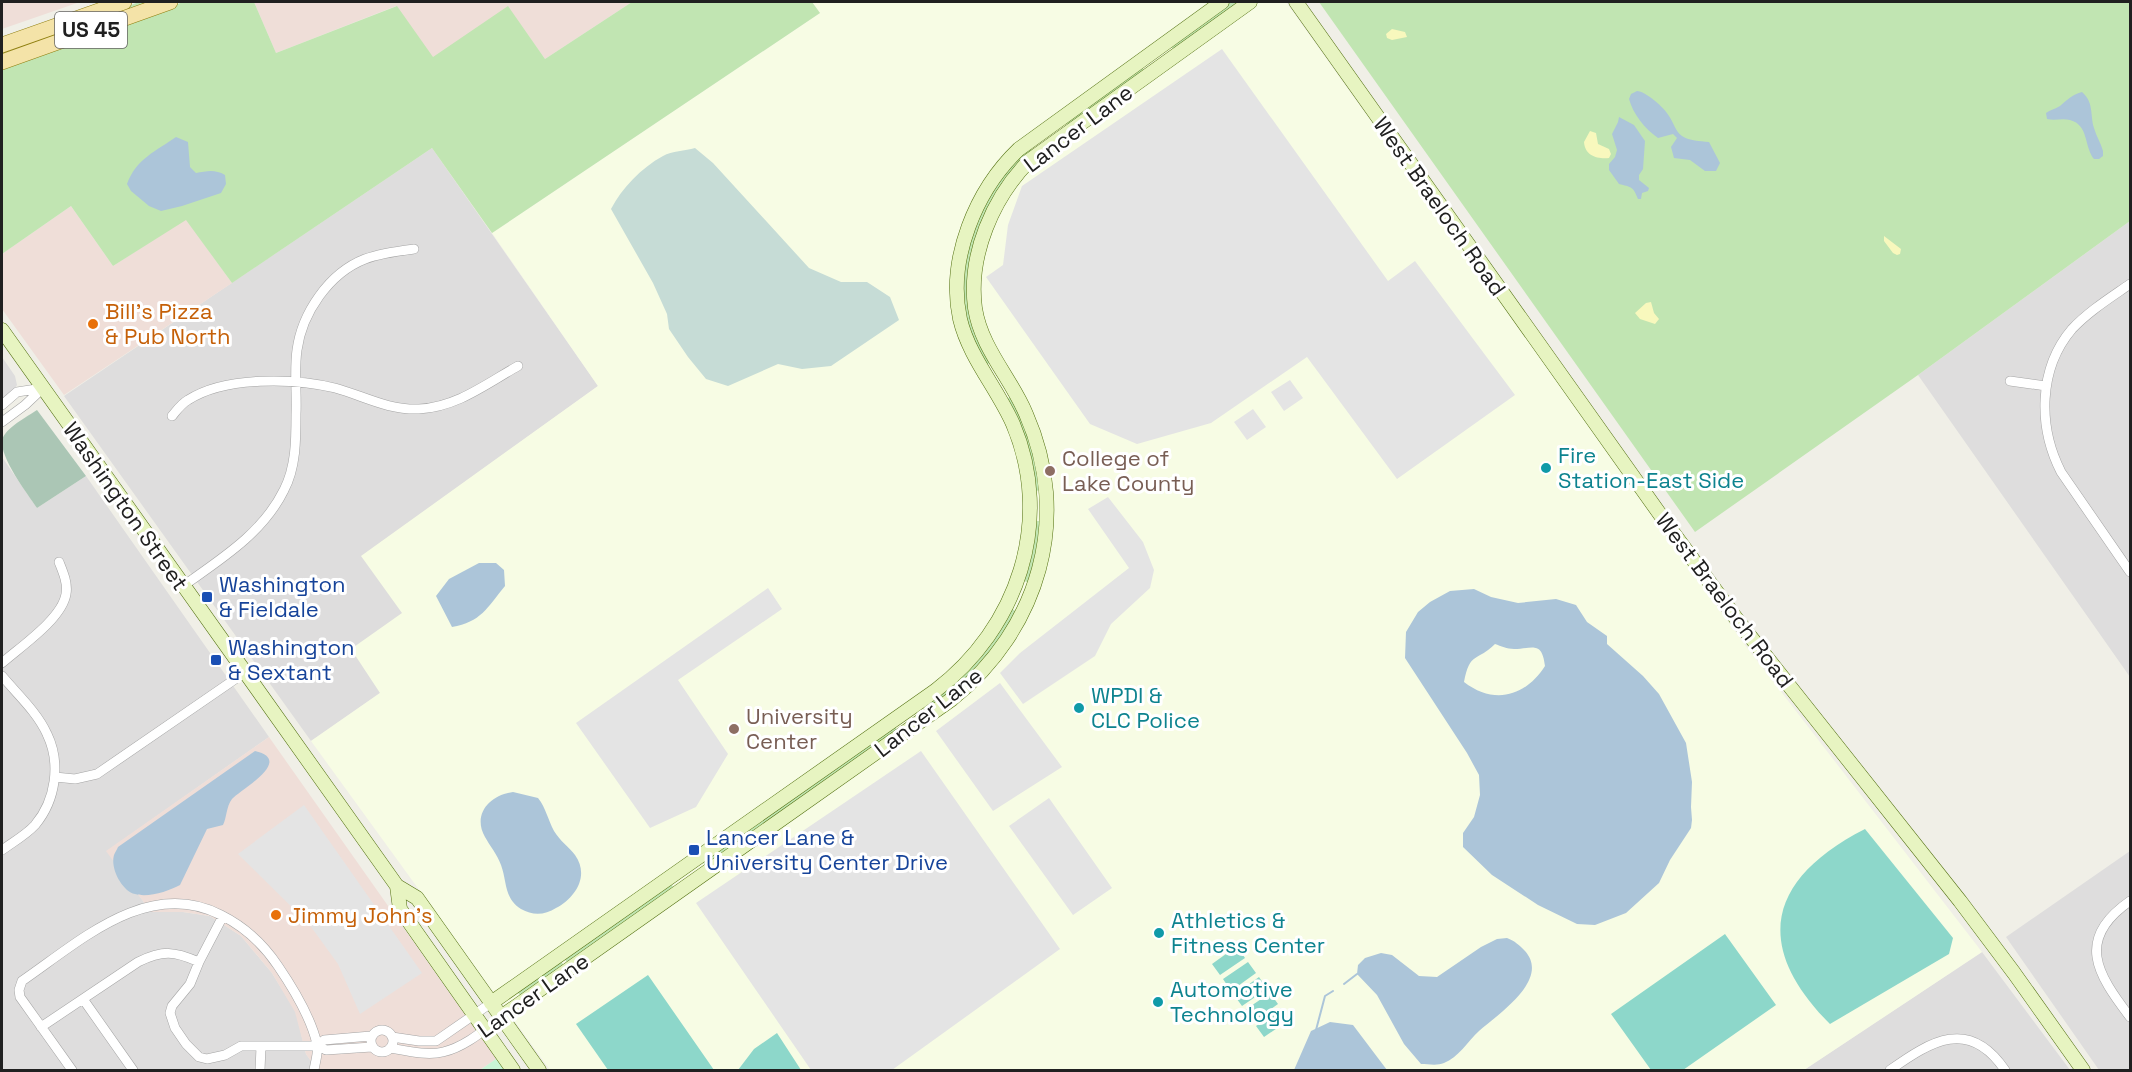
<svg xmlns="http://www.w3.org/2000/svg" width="2132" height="1072" font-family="'Space Grotesk',sans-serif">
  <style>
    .residential { fill: #dedddd }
    .commercial { fill: #efded8 }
    .education { fill: #f7fce4 }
    .grass { fill: #c1e5b2 }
    .wetland { fill: #c6dcd6 }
    .sand { fill: #f8f8bd }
    .cemetery { fill: #abc6b5 }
    .park { fill: #c9f5d6 }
    .pitch { fill: #8dd7ca }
    .parking { fill: #e4e4e4 }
    .water { fill: #acc5d9; fill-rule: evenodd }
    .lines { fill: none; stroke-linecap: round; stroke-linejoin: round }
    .stream { stroke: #acc5d9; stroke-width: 2 }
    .street-casing { stroke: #a4a4a4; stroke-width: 10 }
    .secondary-casing { stroke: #516f0f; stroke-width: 15 }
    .primary-casing { stroke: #8e7e0e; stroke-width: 16 }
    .street { stroke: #fff; stroke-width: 9 }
    .secondary { stroke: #e7f4c1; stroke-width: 14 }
    .primary { stroke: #f4e3a8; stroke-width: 15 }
    .food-dot { fill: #e8710a; stroke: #fff; stroke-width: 2 }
    .culture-dot { fill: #0f9aa8; stroke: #fff; stroke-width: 2 }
    .education-dot { fill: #8d6e63; stroke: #fff; stroke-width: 2 }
    .transit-dot { fill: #1a4fb4; stroke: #fff; stroke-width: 2 }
    .labels { text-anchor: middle; stroke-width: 6; stroke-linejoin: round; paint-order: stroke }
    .shield { fill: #fff; stroke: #636363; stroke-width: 1.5 }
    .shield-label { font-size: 21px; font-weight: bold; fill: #202020 }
    .street-label { font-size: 22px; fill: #202020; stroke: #fff }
    .food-label { font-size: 22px; fill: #c56008; stroke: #fff; text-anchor: start }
    .culture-label { font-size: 22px; fill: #0d838f; stroke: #fff; text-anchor: start }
    .education-label { font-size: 22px; fill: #785e54; stroke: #fff; text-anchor: start }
    .transit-label { font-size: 22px; fill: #164399; stroke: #fff; text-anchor: start }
  </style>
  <rect width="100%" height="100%" fill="#f0efe7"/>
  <path class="residential" d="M432,148L598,386L362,556L403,613L380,693L311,741L64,396Z
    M2130,221V677L1918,375Z
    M2,357L15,376L17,385L12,393L2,400Z
    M2,457L37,508L86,476L269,737L107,851L151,912H183L210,916L241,936L272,973L296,1012L306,1054L318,1070H2Z
    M2130,851V1070H2099L2006,937Z
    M1982,952L2070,1070H1804Z"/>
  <path class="commercial" d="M2,2H80L2,29Z
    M254,2H632L545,59L508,7L433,58L396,6L276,53Z
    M71,206L113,266L186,219L232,283L64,395L2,309V254Z
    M269,737L496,1059L480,1070H317L306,1054L295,1012L272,973L241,936L210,916L183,912H151L106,851Z"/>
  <path class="education" d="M812,2H1286L1745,645L1982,952L1804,1070H550L311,741L380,693L351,649L402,613L361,556L598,386L492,233L820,13Z"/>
  <path class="grass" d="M139,2H148L114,16L4,55L3,53Z
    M183,2H254L276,53L397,6L433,57L508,6L545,59L632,2H812L820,13L492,233L432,148L232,283L186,220L113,266L71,206L2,254V67Z
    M1231,2H1241L1174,50L1170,45Z
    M1319,2H2130V221L1918,375L1695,532Z
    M1141,66L1144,71L1068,126L1065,121Z
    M1030,146L1033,151L973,259L991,362L986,365C950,309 961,239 995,184C1004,170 1018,158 1030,146Z
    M1012,396L1032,443L1041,490L1035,491L1007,399Z
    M1036,521H1042L1030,583L1024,581L1032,552Z
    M1012,609L1017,612L1010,625L974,673L932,707L928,702L989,645Z
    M894,725L898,732L706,867L702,861Z
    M671,883L674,889L568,964L564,958Z
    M560,961L564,965L521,997L517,991Z"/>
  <path class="wetland" d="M695,148L713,163L809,268L841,282H867L890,297L899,320L831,366L802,369L778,364L728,386L706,379L688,357L669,329L667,314L653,283L611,209C622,188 641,168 663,156C672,151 685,151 695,148Z"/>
  <path class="sand" d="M1392,29L1405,32L1407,37L1392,40L1387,38L1386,34Z
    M1590,131L1596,133L1598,144L1609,149L1611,154L1609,158C1597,159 1585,156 1584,142Z
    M1884,236L1901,249L1900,254L1897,255L1893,253L1884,241Z
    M1651,302L1654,313L1659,319L1655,324L1640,319L1635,313L1646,303Z"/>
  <path class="cemetery" d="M37,410L86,476L37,508C27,493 0,458 2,440C6,427 27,417 37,410Z"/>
  <path class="park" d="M496,1059L505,1070H480Z"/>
  <path class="pitch" d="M1865,829L1953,938L1949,954L1830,1024C1751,945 1769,878 1865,829Z
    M1725,934L1776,1005L1683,1070H1651L1611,1014Z
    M1237,946L1245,958L1220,975L1212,964Z
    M1248,962L1256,973L1231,991L1223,979Z
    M648,975L714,1070H608L576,1024Z
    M1259,977L1267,989L1242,1006L1234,995Z
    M1270,993L1278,1004L1253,1022L1245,1010Z
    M1281,1008L1289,1020L1264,1037L1256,1026Z
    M777,1033L801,1070H738L754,1049Z"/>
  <path class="parking" d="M1222,49L1388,281L1415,261L1515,395L1397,479L1307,357L1211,423L1137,444L1090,424L986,277L1003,265L1008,225L1022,186Z
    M1290,380L1303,398L1284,411L1271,392Z
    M1253,409L1266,427L1247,440L1234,422Z
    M1108,497L1143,542L1154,570L1150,588L1111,624L1095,656L1023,704L1000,673L1020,653L1129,568L1088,509Z
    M768,588L782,609L678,680L728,754L696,807L650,828L576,723Z
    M1000,683L1062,767L993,811L936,731Z
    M921,751L1060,949L892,1070H811L696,903Z
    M1049,798L1112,888L1073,915L1009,826Z
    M304,805L422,973L360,1014L338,964L309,924L238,854Z"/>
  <path class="water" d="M1637,91C1645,91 1665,108 1669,116C1674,123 1675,131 1682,136C1690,141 1699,141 1709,142L1720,163L1716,171H1705L1690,160L1674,158L1671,147L1677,138L1673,134L1658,138C1645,129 1633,114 1629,99L1631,94Z
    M2082,92C2094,102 2090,115 2094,128C2096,136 2101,143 2103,151V156L2099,159H2094C2084,147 2089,125 2070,120C2062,118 2055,121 2047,119L2046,113C2050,110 2055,109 2060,106C2067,100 2073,94 2082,92Z
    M1619,117L1634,125L1645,141L1643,169L1639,175V180L1649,188L1648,191L1642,193L1641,199H1638C1633,186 1631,187 1619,184L1609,170V164L1615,157L1617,150L1612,134L1618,122Z
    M176,137L188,142L190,167L196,173C207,171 215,169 225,175L226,184L221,193L182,206L161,211L149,206L131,191L127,184C136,159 156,151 176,137Z
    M479,563H496L504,570L505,586C487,608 481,622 452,627L436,596L449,579Z
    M1474,589L1491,597L1518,603L1556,599L1576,605L1587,622L1607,636V644L1643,676L1659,694L1686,743L1692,782L1691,807L1692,820L1691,828L1670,860L1659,883L1626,913L1595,925L1577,924L1538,905L1492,875L1463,847V833L1474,817L1480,795L1479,775L1467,753L1405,658L1406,632L1418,612L1430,602L1450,591ZM1495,644C1501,646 1507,649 1514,649C1532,649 1542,640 1545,666C1525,697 1494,705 1464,682C1470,651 1477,662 1495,644Z
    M255,751C295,760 240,790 232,799C226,807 227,817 223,825L207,829L180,885C169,891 148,898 135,894C122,891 110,868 114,855C115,852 117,850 118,847Z
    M513,792L538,798C546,808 548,820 554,831C560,841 569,847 575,855C590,876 575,898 556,908C545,915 533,916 521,909C504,899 507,881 501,865C497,854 490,846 485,837C472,814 490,795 513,792Z
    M1507,938C1515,941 1519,945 1525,951C1551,980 1497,1015 1479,1031C1468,1041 1458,1058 1444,1063C1437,1066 1428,1064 1421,1064L1404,1044L1377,995L1357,974L1358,965L1365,958L1381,953L1392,955L1419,976L1437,977L1481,947L1497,939Z
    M1330,1022L1353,1025L1387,1070H1294L1311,1031Z"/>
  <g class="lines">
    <path class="stream" d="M1344,984L1357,974
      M1316,1030L1325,996L1333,991"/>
    <defs>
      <path id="street" d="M2130,284C2110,298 2089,311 2072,329C2038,369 2038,427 2061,472L2130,572
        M2010,381L2046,386
        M2,405L17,392L43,388
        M172,416C177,410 181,404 188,400C225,376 294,378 335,388C364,396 387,410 419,409C457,407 486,384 518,366
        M2,422L25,405L43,388
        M183,586C221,559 263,533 284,490C296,467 296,440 296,414C297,393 294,371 297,350C302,313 329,273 365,259C381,253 398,251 414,249
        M2,663C20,647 62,619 66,594C68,583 63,572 59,562
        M2,676C17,694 37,712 47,734C61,763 56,800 35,825C26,835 13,842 2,850
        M55,777L75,779L97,774L244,673
        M2130,901C2075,939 2097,974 2130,1017
        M223,916L199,962L190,984L172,1006L170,1013L175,1028L186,1044L199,1057L207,1059L225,1055L241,1046H318L326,1050L372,1047
        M83,999L133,1070
        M41,1027L138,962C163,950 174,951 199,962
        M371 1041a11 11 0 1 1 22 0a11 11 0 1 1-22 0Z
        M392,1037L419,1041H436L491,1003
        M318,1046L324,1040L371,1036
        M390,1048C407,1051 427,1056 443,1052C465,1047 484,1030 501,1017
        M72,1070L20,997L19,990L22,981C79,942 148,877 221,915C245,927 264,945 278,966C293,988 311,1018 317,1044C319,1051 315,1063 314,1070
        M260,1070L261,1047
        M1890,1070C1931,1041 1969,1017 2005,1070"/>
      <path id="secondary" d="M1296,2L1669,527L1738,621L1960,901L2014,973L2083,1070
        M2,330L397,886L417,898L539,1070
        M397,886L400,909L513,1070
        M491,1003L935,691C1018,628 1054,521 1013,424C997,388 969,357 960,319C947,259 976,190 1019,149L1222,2
        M501,1017L952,699C1039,629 1072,518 1026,414C1011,378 981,348 975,308C968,255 993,197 1030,160L1250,2"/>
      <path id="primary" d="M2,45L124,2
        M2,62L170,2"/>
    </defs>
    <use href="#street" class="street-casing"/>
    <use href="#secondary" class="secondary-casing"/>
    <use href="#primary" class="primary-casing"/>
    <use href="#street" class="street"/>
    <use href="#secondary" class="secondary"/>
    <use href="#primary" class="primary"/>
  </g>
  <g class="food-dot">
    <circle cx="93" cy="324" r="6"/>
    <circle cx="276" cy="915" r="6"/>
  </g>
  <g class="culture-dot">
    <circle cx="1546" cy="468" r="6"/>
    <circle cx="1079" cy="708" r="6"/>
    <circle cx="1159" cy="933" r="6"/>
    <circle cx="1158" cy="1002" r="6"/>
  </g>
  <g class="education-dot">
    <circle cx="1050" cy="471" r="6"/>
    <circle cx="734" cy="729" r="6"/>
  </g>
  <g class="transit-dot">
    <rect x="201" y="591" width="12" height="12" rx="3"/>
    <rect x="210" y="654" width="12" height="12" rx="3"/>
    <rect x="688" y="844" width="12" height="12" rx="3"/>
  </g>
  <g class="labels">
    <rect class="shield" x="55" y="12" width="72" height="36" rx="4.5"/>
    <g class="shield-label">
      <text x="91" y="37">US 45</text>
    </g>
    <g class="street-label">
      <text transform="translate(1078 128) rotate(-37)" y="8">Lancer Lane</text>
      <text transform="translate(1440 206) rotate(55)" y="8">West Braeloch Road</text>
      <text transform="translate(126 506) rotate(55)" y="8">Washington Street</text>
      <text transform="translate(1725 600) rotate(53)" y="8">West Braeloch Road</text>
      <text transform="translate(928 712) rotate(-38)" y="8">Lancer Lane</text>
      <text transform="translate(533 995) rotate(-35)" y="8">Lancer Lane</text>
    </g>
    <g class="food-label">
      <text x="105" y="319">Bill's Pizza<tspan x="105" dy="25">&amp; Pub North</tspan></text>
      <text x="288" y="923">Jimmy John's</text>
    </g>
    <g class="culture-label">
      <text x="1558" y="463">Fire<tspan x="1558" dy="25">Station-East Side</tspan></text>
      <text x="1091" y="703">WPDI &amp;<tspan x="1091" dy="25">CLC Police</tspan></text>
      <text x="1171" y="928">Athletics &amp;<tspan x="1171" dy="25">Fitness Center</tspan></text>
      <text x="1170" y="997">Automotive<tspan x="1170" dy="25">Technology</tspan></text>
    </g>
    <g class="education-label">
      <text x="1062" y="466">College of<tspan x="1062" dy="25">Lake County</tspan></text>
      <text x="746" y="724">University<tspan x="746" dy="25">Center</tspan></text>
    </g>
    <g class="transit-label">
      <text x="219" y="592">Washington<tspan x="219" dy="25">&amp; Fieldale</tspan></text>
      <text x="228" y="655">Washington<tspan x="228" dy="25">&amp; Sextant</tspan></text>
      <text x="706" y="845">Lancer Lane &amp;<tspan x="706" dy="25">University Center Drive</tspan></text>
    </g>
  </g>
  <rect width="2132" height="1072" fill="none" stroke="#202020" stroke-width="6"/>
</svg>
